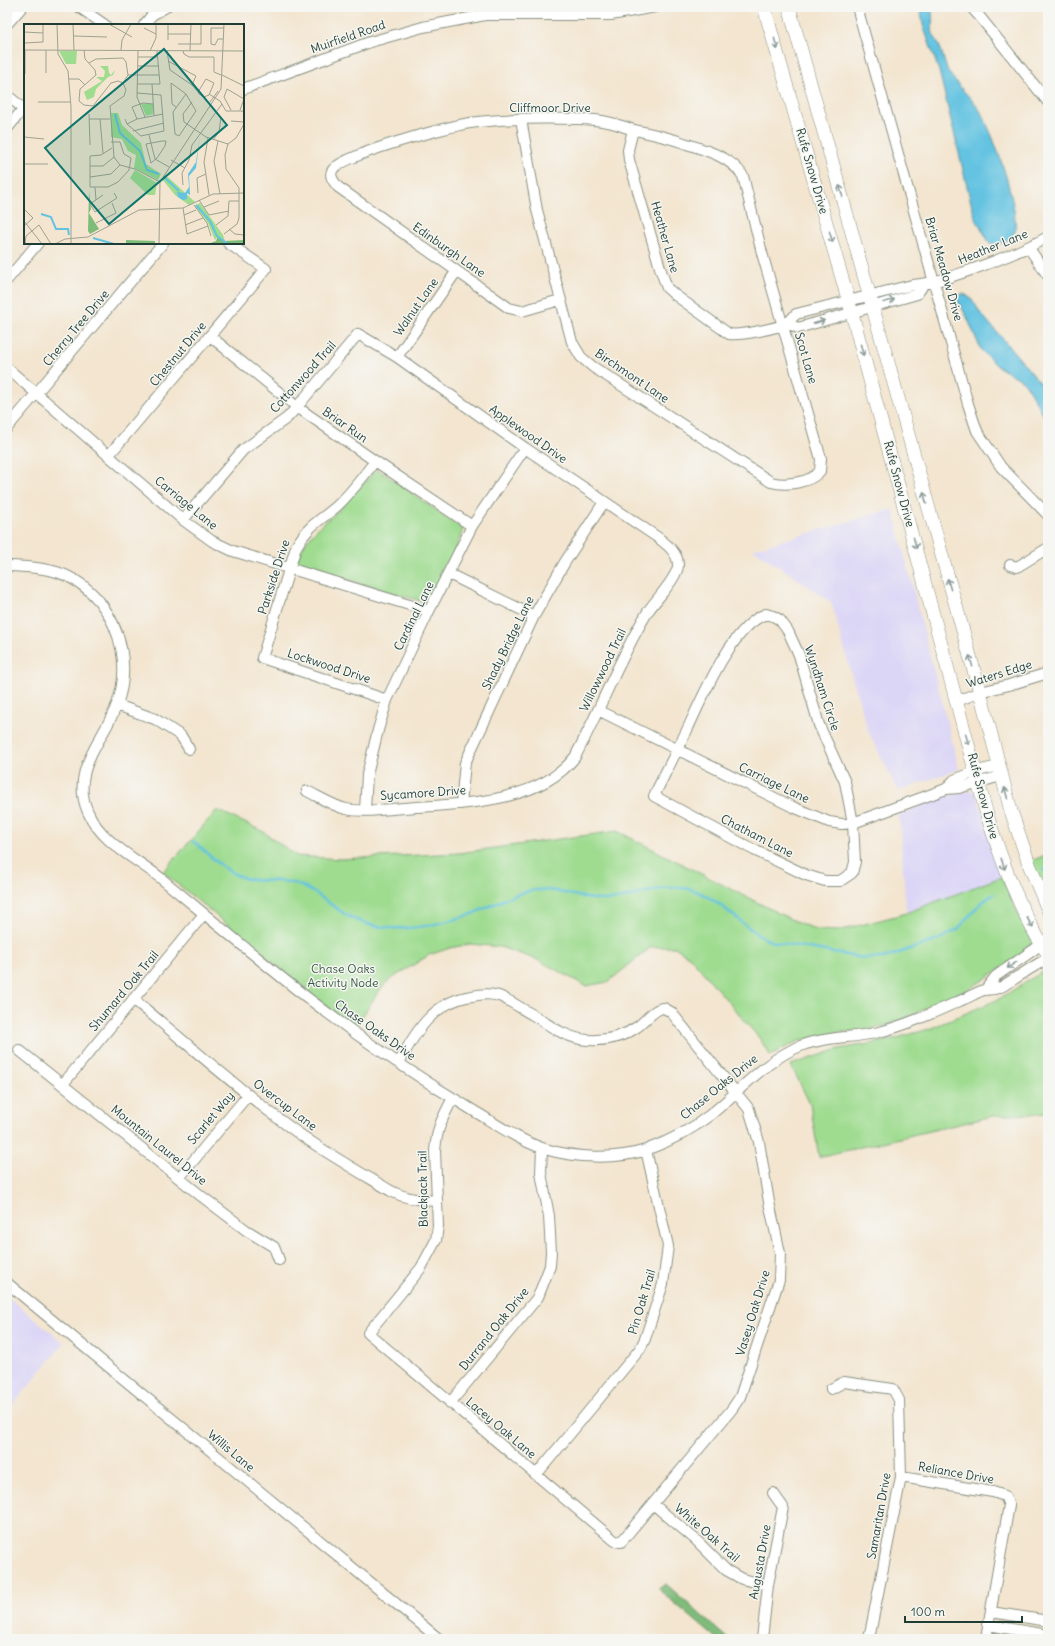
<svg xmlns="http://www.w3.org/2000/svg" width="1055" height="1646" font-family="Delius,sans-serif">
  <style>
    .built { fill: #dcd6f6 }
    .green { fill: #9fdc90; stroke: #5f8c62 }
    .forest { fill: #7fbc7a; stroke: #4f7c57 }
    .water { fill: #63c3e1; stroke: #41808a }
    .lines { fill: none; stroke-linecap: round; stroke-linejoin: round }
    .stream { stroke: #63c3e1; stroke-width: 2.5 }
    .minor-casing { stroke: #899182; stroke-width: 12 }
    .major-casing { stroke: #899182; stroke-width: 14 }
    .minor { stroke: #fff; stroke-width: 10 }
    .major { stroke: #fff; stroke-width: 13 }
    .oneway { stroke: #8f9e9a }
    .labels { text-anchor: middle; stroke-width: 3; stroke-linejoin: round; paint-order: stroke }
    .street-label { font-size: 12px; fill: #1f3d34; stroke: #f6f6f2 }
    .park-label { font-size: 12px; fill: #395d46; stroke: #f6f6f2 }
    .inset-river { fill: none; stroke: #63c3e1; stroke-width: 2 }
    .inset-road { fill: none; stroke: #9ea291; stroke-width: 1 }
    .view { fill: #0f766e; fill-opacity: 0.15; stroke: #0f766e; stroke-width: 2 }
    .inset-edge { fill: none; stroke: #1f3d34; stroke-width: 2 }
  </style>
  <rect width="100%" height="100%" fill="#f6f6f2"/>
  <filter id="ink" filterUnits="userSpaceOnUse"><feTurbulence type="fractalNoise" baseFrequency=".025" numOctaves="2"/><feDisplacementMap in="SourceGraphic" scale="8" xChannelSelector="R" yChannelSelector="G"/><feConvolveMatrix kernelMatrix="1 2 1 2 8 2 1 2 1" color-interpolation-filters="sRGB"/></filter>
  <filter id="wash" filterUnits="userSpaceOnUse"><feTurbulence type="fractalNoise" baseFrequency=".012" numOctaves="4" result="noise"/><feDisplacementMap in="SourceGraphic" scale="16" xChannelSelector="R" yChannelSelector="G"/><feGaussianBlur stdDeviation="0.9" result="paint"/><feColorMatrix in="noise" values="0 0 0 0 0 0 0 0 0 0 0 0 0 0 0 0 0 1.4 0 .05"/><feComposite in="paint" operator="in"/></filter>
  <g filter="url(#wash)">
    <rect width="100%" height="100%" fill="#f3e5cf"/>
    <path class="built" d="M893,509L959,769L898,791L867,729L831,602L753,549Z
      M969,791L976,792L1001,877L906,912L899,815L938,798Z
      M7,1296L64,1343L7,1412Z"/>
    <path class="green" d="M377,469L463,529L456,548L428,603L300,566L297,560L305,543L317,529L339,510Z
      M217,810L262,831L297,856L340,859L459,853L617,831L788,918L816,930L838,931L903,914L1001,877L1019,916L1032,940L1030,949L971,988L894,1023L873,1029L834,1033L799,1041L770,1055L760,1039L690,957L675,947H651L608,982L586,986L538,960L500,947L470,944L450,948L429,955L388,981L379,991L354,1029L163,872Z
      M1048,854V899L1031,861Z
      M1042,972L1048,980V1113L993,1116L819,1157L810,1104L791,1065L839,1049L886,1041L929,1029L999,999Z"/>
    <path class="forest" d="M666,1584L728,1639H717L658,1589Z"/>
    <path class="water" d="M920,7H931C934,16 931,26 933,34C935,38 938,41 939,45C943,53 944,63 948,71C956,85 970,96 979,109C993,131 1019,206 1015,231C1013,239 1000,245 993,245L988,241L979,224L977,222L972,207L939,71L923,25Z
      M962,294C969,294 976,303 978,310L1048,392V423L1025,383L1020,379L997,366L981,350L967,317L956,298L958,296Z"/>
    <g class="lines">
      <path class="stream" d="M193,841C211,856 229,877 253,880C267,882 282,879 296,884C313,889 325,901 339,910C354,921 374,927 392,928C415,930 448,922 469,915C488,908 505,897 525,892C552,884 578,900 605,900C634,900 660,882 689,889C721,897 741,928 770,941L863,958H883L938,940L958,929L979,905L993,894
        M1044,870L1048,869"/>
    </g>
  </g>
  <g filter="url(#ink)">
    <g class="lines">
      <defs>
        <path id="minor" d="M79,7L105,25
          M857,7L968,404L977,431L1001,467L1048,515
          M971,7L980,17L1048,102
          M7,24L22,7
          M144,25L152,15L166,7
          M243,89L370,42L423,27L485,15H611L655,7
          M7,95L25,110
          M521,119L537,210L572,342L581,357L593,367L771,482C786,486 810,483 820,471L821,459L762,253L743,176C731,157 706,150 684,143C668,137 652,134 635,130C627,128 619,125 612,123C600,120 587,119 576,119C541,118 505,118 470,123C450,126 337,156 332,171C329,177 335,183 338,187L509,308L522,311L560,300
          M7,129L23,109
          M633,130L628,150L629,160L661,271L667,288L675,295L729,334C740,336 778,328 787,323C790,321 793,317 796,314L912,285C931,284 950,277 968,271C996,261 1022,251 1048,237
          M1029,248L1048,276
          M7,280L38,243
          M787,323L798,328L917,294L924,284
          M210,336L297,407L375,461L472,526
          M397,357L456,272
          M7,368L183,520L212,541L233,551L429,611
          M7,428L163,243
          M109,455L266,269L228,243
          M375,461C363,477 351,493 337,506C320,521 308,525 296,547L262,658L387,700
          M183,520L243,450L287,418L297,407L358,334L397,357L525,448L657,537C666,544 678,552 678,565C678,578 654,601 647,613C619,659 600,710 575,757C539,804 458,804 404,808C386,809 364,813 346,809C333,806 319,797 307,791
          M1010,565L1017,567L1048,548
          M7,566C45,567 73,570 99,601C122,630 130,669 117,704C104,741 69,770 88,812C102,844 138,859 163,880C195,906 227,933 259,959C326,1015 399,1066 474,1111C496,1124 520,1141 545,1149C575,1158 615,1160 646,1150C668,1142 691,1130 710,1115C740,1091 766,1059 803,1045C824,1037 852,1038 875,1033C905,1026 935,1012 964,999C970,997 977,992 984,990C988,989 994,990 998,988C1003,987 1007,983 1011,981C1023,973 1036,965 1048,958
          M449,574L534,616
          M766,614L773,616L780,620L788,631L799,655L819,725L845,782L853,823L855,862L852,873L840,881H825L806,875L754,850L654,796C665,773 677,751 688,728C703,696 732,626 766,614Z
          M957,701L980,692L1009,685L1048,673
          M117,705L155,719L181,736L189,749
          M598,710L793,807L829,822L842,824L853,823L946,789L959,788L1001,776
          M946,789L954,780L977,771L999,766
          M461,804L465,763L534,616L565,562L604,502
          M365,810L367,775L378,730L387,700L429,611L472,526L525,448
          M985,990L996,976L1042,944L1048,943
          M133,999C182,1039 229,1081 279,1119C314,1146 353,1168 391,1191C406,1199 420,1200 437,1201
          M19,1050L200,1195L246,1230L274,1247L279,1260
          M399,1063C415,1032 434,1001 472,996C481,994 489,993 499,996C511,1001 522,1009 533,1015C550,1026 568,1039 588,1040C606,1041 623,1037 637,1027C646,1021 654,1008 664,1008L671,1012L749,1109L759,1142L769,1202L780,1253L779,1280L740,1397L732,1409L621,1542L615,1541L368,1333L421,1268L436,1240L438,1226L435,1151C437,1127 442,1119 453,1098
          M63,1084L204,914
          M179,1178L248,1095
          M7,1283L439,1639
          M831,1389L844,1382L893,1389L899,1400L901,1477L869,1639
          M450,1403L538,1297L550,1266L551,1252L549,1216L541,1173L542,1148
          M536,1475L640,1349L645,1339L663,1284L668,1246L646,1150
          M901,1477L993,1492L1005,1496L1009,1505L986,1639
          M653,1504L696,1540L726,1570L742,1579L768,1585
          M991,1612L1048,1621
          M988,1625L1048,1635
          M762,1639L768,1585L783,1507L773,1493"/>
        <path id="major" d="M764,7L850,306L987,815C1002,861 1020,913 1048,954
          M789,7L980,692L1011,811L1029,864L1048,910"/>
      </defs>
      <use href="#minor" class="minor-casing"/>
      <use href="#major" class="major-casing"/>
      <use href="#minor" class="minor"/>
      <use href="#major" class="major"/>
    </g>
    <defs><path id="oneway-shaft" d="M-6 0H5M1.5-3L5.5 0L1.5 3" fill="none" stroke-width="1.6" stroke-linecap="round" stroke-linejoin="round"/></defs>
    <g class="oneway">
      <use href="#oneway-shaft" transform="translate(776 44) rotate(74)"/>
      <use href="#oneway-shaft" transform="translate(841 191) rotate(-106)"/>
      <use href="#oneway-shaft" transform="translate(831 237) rotate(74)"/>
      <use href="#oneway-shaft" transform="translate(889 301) rotate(-15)"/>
      <use href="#oneway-shaft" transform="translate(819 322) rotate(-17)"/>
      <use href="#oneway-shaft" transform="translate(862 350) rotate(75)"/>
      <use href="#oneway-shaft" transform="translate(925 498) rotate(-105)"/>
      <use href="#oneway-shaft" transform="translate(915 543) rotate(75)"/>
      <use href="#oneway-shaft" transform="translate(949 584) rotate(-106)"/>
      <use href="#oneway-shaft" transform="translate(971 661) rotate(-106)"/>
      <use href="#oneway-shaft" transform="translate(967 739) rotate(74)"/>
      <use href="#oneway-shaft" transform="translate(1006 793) rotate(-105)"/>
      <use href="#oneway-shaft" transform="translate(1003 864) rotate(71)"/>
      <use href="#oneway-shaft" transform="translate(1030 923) rotate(61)"/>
      <use href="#oneway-shaft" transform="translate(1012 965) rotate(146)"/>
    </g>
  </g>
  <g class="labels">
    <g class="street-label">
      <text transform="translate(348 37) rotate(-19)" y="4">Muirfield Road</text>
      <text x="550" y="112">Cliffmoor Drive</text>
      <text transform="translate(812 171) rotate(74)" y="4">Rufe Snow Drive</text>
      <text transform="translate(665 237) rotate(74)" y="4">Heather Lane</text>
      <text transform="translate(993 247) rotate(-22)" y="4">Heather Lane</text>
      <text transform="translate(449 250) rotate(35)" y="4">Edinburgh Lane</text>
      <text transform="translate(944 269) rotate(74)" y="4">Briar Meadow Drive</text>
      <text transform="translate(416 307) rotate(-55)" y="4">Walnut Lane</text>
      <text transform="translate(76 328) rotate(-50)" y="4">Cherry Tree Drive</text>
      <text transform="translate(178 354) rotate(-50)" y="4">Chestnut Drive</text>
      <text transform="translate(806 358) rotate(74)" y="4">Scot Lane</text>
      <text transform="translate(632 376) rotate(34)" y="4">Birchmont Lane</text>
      <text transform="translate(303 377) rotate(-48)" y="4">Cottonwood Trail</text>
      <text transform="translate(345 425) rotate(35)" y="4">Briar Run</text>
      <text transform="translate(528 434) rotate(35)" y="4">Applewood Drive</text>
      <text transform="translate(899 484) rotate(75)" y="4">Rufe Snow Drive</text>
      <text transform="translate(186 503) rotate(39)" y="4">Carriage Lane</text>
      <text transform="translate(274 577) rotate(-72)" y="4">Parkside Drive</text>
      <text transform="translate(414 616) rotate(-64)" y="4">Cardinal Lane</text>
      <text transform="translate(508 643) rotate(-64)" y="4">Shady Bridge Lane</text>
      <text transform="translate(329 666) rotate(18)" y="4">Lockwood Drive</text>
      <text transform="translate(603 670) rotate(-64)" y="4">Willowwood Trail</text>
      <text transform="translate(999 674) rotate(-17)" y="4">Waters Edge</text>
      <text transform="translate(822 688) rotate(72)" y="4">Wyndham Circle</text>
      <text transform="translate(774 783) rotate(26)" y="4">Carriage Lane</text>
      <text transform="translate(423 793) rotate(-4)" y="4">Sycamore Drive</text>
      <text transform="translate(983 796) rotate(75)" y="4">Rufe Snow Drive</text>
      <text transform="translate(757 836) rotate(27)" y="4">Chatham Lane</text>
      <text transform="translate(124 991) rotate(-50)" y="4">Shumard Oak Trail</text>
      <text transform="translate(375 1030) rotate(35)" y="4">Chase Oaks Drive</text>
      <text transform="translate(719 1087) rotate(-39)" y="4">Chase Oaks Drive</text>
      <text transform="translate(285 1105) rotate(37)" y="4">Overcup Lane</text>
      <text transform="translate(211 1118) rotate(-50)" y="4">Scarlet Way</text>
      <text transform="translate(159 1145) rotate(39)" y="4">Mountain Laurel Drive</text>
      <text transform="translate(423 1189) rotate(-91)" y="4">Blackjack Trail</text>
      <text transform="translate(642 1302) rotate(-73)" y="4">Pin Oak Trail</text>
      <text transform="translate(753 1313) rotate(-73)" y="4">Vasey Oak Drive</text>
      <text transform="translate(494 1329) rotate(-51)" y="4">Durrand Oak Drive</text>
      <text transform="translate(501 1428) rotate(40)" y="4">Lacey Oak Lane</text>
      <text transform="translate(231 1451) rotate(40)" y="4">Willis Lane</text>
      <text transform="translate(956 1473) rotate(10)" y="4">Reliance Drive</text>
      <text transform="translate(879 1516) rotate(-80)" y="4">Samaritan Drive</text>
      <text transform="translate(707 1533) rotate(41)" y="4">White Oak Trail</text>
      <text transform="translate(760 1562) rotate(-80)" y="4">Augusta Drive</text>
    </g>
    <g class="park-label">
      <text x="343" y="973">Chase Oaks<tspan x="343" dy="14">Activity Node</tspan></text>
    </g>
  </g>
  <g transform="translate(24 24)">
    <rect width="220" height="220" fill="#f3e5cf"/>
    <path d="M35,27H53L52,40H42ZM76,42H84L85,49L87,51L91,46L89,51L84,53L72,65L70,73L63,76L60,68L78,57L72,53H80L81,47ZM117,80H129V90L122,92ZM87,89H94L98,101L117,119L122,140L137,150L134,156L110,144L112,131L104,127L98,115L87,113ZM111,146L133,159L131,171H124L106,154ZM140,151L145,154L171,178L165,181L151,171L138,155ZM176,179L199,211L201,217L194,212L191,216L184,199L171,182Z" fill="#9fdc90"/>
    <path d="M65,168L67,185L65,189L75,205L66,210L64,207ZM194,212L200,217L220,216V220H184L192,217ZM102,216L131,217V220H102Z" fill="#7fbc7a"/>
    <path d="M176,112L172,144L165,152L166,171L163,169V175L159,176L154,173L153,168L161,169L165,163L164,150L172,138Z" fill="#63c3e1"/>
    <path class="inset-river" d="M91,90L96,109L116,127L123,146L135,150M140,153L155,167M172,181L186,197L193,212L204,220M17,190L27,193L32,205H44L45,211M69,214L90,220"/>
    <path class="inset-road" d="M33,0L34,30L44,47L47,83V220M49,0L50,26M85,0L108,13M120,4L132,10M0,8L19,9M144,10H167M50,12L83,13M199,15H194L191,21L187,20V4H200M144,16V0M0,19L19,18V0M154,20H177V0M0,26L220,27M1,26V50M22,26V49M60,26L61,35L71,46L72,51L56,65L55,77L60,81L69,82L87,59L94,57L99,59L102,66L100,72L86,82L90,133L96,141L111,145L136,158M97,26L98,16L107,0M114,27L113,73L121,93M126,27L132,14V0M143,27L146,46L168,61L174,68L175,70L180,73L185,71L190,59L182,55L174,68M159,27L160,30L165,33H190V48L197,51M166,27L167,0M114,33H133M144,37L172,52L168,61M65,39L72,35L99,34L102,38L104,51L99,59M114,42H135M104,51H135M198,51L220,62M45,55H55L61,61M113,60H136L133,27M128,60L130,91M185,70L196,77L202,87H220M14,78H47M168,78L159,90L160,98L182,113L204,120M186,78L194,67M152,83L148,80L147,59L162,70L172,87L155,112L151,110L149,88L162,70M207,86L200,73L203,65L220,75L216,86M65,90L66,121M65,95H86M76,95L79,129M101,95L103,100L117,112L140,107L137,71L113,69M113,95L108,83L119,79L129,80M207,97L220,98M103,100L113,95L139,90M109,107L140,99M125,111L131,135L145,143M0,113L20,115M184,114L180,138L185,171M189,116L195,108L197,93M138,117H142L141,122L133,134L127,139L122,120ZM194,117L190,137L196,170M87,118H96L100,130L107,134L105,146L94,158L84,163H66V132L77,131L88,124M147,136L161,144M0,140H24M66,142H79L90,133M66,153L87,150L96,141M159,161L158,149L165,136L168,121L198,80M71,163L72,176M174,169L173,154L182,150M79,171L66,180L71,188L93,174L90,169M175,176L185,191L205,187M170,181L183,199L187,212M180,183L195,177M159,184L163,210L184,202M0,185L9,194L0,202M160,191L172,186M0,197L18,220M72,199L92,189L88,179M161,201L179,194M192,201L204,192L205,177H215M205,205L211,210L220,211M200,210L213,200L215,194V164L202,145L201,131L204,120L212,114L220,100M1,220L2,212L15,201L27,220M31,220L41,215L64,213L115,186L159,184L189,170L220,169M135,220L136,158L197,65L200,0"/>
    <path class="view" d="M140,25L203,101L85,200L21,124Z"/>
    <rect width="220" height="220" class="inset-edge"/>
  </g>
  <rect width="1055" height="1646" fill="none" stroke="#f6f6f2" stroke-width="24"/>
  <path d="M905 1616v6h117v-6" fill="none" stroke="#1f3d34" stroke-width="2"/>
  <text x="911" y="1616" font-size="12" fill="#1f3d34" stroke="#f6f6f2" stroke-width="3" paint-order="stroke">100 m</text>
</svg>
